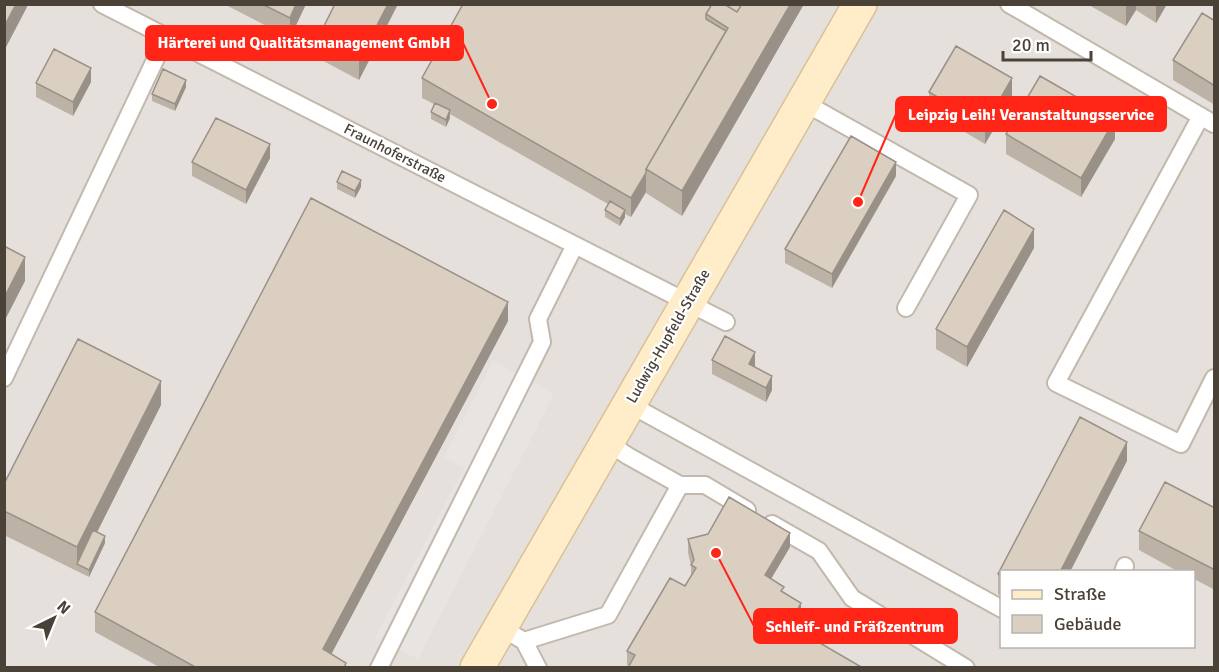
<svg xmlns="http://www.w3.org/2000/svg" width="1219" height="672" font-family="Signika,sans-serif">
  <style>
    .industrial { fill: #e5e0db; fill-rule: evenodd }
    .parking { fill: #e7e4e1 }
    .lines { fill: none; stroke-linecap: round; stroke-linejoin: round }
    .service-casing { stroke: #c2b8ac; stroke-width: 20 }
    .secondary-casing { stroke: #d8c198; stroke-width: 36 }
    .service { stroke: #fff; stroke-width: 16 }
    .secondary { stroke: #ffedca; stroke-width: 33 }
    .wall { fill: #bcb2a6 }
    .shaded-wall { fill: #999187 }
    .building { fill: #dbcfc1; stroke: #999187; stroke-width: 1.5 }
    .labels { text-anchor: middle; stroke-width: 4.5; stroke-linejoin: round; paint-order: stroke }
    .street-label { font-size: 15px; fill: #4a4137; stroke: #fff }
    .leader { fill: none; stroke: #ff2517; stroke-width: 2 }
    .callout-dot { fill: #ff2517; stroke: #fff; stroke-width: 2 }
    .callout { fill: #ff2517; stroke: #ff2517; stroke-width: 2 }
    .callout-label { font-size: 16px; text-anchor: middle; font-weight: bold; fill: #fff }
  </style>
  <rect width="100%" height="100%" fill="#f6f1ea"/>
  <path class="industrial" d="M4,5H1214V667H5ZM1002,572H1194V646H1002Z"/>
  <path class="parking" d="M493,361L554,394L418,659L375,638L464,468L444,457Z"/>
  <g class="lines">
    <defs>
      <path id="service" d="M102,4L726,322
        M1009,4L1214,124
        M803,102L969,195L906,308
        M1201,116L1056,383L1181,444L1214,378
        M4,378L166,37
        M629,404L1002,609
        M680,485H705L747,510
        M772,524L819,551L852,598L966,668
        M1123,572L1125,566
        M500,627L524,641L608,615L680,485L628,456L607,442
        M524,641L538,668
        M379,668L542,342L538,319L575,245"/>
      <path id="secondary" d="M477,668L860,4"/>
    </defs>
    <use href="#service" class="service-casing"/>
    <use href="#secondary" class="secondary-casing"/>
    <use href="#service" class="service"/>
    <use href="#secondary" class="secondary"/>
  </g>
  <path class="wall" d="M224,4H306L290,38Z
    M398,4L359,80L318,58V38Z
    M463,4H804L682,216L646,193V192L631,217L625,214V217L620,226L605,217V210L608,204L450,114V118L446,127L431,119V112L434,104L422,98V78Z
    M1087,4H1167L1156,23L1136,10L1126,26Z
    M1215,21V105L1173,80V60Z
    M91,82L73,116L36,97V83Z
    M186,87L175,111L152,101V94Z
    M929,92L1012,98L985,144L929,111Z
    M1006,134L1115,139L1081,197L1006,154Z
    M270,158L246,204L192,176V162Z
    M896,176L832,288L785,263V249Z
    M337,182L361,187L355,198L337,189Z
    M1034,248L967,367L936,349V329Z
    M508,321L331,654L346,668H161L95,632V612Z
    M712,360L755,366V367L772,390L766,402L712,374Z
    M161,405L97,532L105,543L89,577L4,535V484Z
    M1127,461L1002,572V596L998,594V574Z
    M1215,508V590L1194,579V572H1179L1139,550V531Z
    M688,539L790,547L771,579L784,593L801,617L795,628L629,666L627,665V651L685,586L691,577V565L688,553Z"/>
  <path class="shaded-wall" d="M16,4H27V7L4,51V27Z
    M296,4H306L290,38V18Z
    M388,4H398L359,80V60Z
    M793,4H804L682,216V191L790,5Z
    M1127,4H1136V10L1126,26V7Z
    M1156,4H1167L1156,23Z
    M91,68V82L73,116V102Z
    M1012,78V98L985,144V125Z
    M186,80V87L175,111V104Z
    M450,110V118L446,127V120Z
    M1115,119V139L1081,197V178Z
    M270,144V158L246,204V190Z
    M896,162V176L832,288V274Z
    M646,173V192L631,217V198Z
    M361,180V187L355,198V191Z
    M625,210V217L620,226V219Z
    M1034,229V248L967,367V347Z
    M25,257V281L4,322V298Z
    M508,302V321L324,668L323,649Z
    M755,352V366L749,378V364Z
    M772,376V390L766,402V388Z
    M161,381V405L80,566L77,564V547Z
    M1127,442V461L1070,572H1060Z
    M790,533V547L765,589V575Z
    M105,536V543L89,577V570Z
    M801,603V617L789,639V625Z"/>
  <path class="building" d="M4,4H16L4,27Z
    M262,4H296L290,18Z
    M335,4H388L359,60L318,38Z
    M463,4H712L706,14V19L726,31L646,169V173L631,198L422,78Z
    M712,4H724L737,12L742,4L790,5L682,191L646,169L728,28L706,14Z
    M724,4H742L737,12Z
    M1202,13L1215,21V86L1173,60Z
    M956,46L1012,78L985,125L929,92Z
    M54,49L91,68L73,102L36,83Z
    M163,69L186,80L175,104L152,94Z
    M1040,76L1115,119L1081,178L1006,134Z
    M435,103L450,110L446,120L431,112Z
    M216,118L270,144L246,190L192,162Z
    M851,136L896,162L832,274L785,249Z
    M342,171L361,180L355,191L337,182Z
    M311,198L508,302L323,649L346,663L344,668H197L95,612Z
    M610,201L625,210L620,219L605,210Z
    M1004,210L1034,229L967,347L936,329Z
    M4,246L25,257L4,298Z
    M725,336L755,352L749,364L772,376L766,388L712,360Z
    M78,339L161,381L77,547L4,511V484Z
    M1080,417L1127,442L1060,572H1002V576L998,574Z
    M1165,482L1215,508V570L1139,531Z
    M729,497L790,533L765,575L784,587L781,591L801,603L789,625L863,668H628L635,655L627,651L670,578L685,586L696,568L691,565L694,560L688,539L708,534Z
    M93,530L105,536L89,570L77,564Z"/>
  <g class="labels">
    <g class="street-label">
      <text transform="translate(395 153) rotate(27)" y="5">Fraunhoferstraße</text>
      <text transform="translate(668 336) rotate(-60)" y="5">Ludwig-Hupfeld-Straße</text>
    </g>
  </g>
  <path class="leader" d="M492 104L463 43M858 202L896 114M716 553L754 626"/>
  <g class="callout-dot">
    <circle cx="492" cy="104" r="6"/>
    <circle cx="858" cy="202" r="6"/>
    <circle cx="716" cy="553" r="6"/>
  </g>
  <g class="callout">
    <rect x="146" y="26" width="317" height="34" rx="6"/>
    <rect x="896" y="97" width="270" height="34" rx="6"/>
    <rect x="754" y="609" width="203" height="34" rx="6"/>
  </g>
  <g class="callout-label">
    <text x="304" y="48">Härterei und Qualitätsmanagement GmbH</text>
    <text x="1031" y="120">Leipzig Leih! Veranstaltungsservice</text>
    <text x="855" y="632">Schleif- und Fräßzentrum</text>
  </g>
  <rect width="1219" height="672" fill="none" stroke="#4a4137" stroke-width="12"/>
  <rect x="1000" y="570" width="195" height="78" fill="#ffffff" stroke="#b7b3af" stroke-width="1.5"/>
  <rect x="1012" y="590" width="30" height="9" fill="#ffedca" stroke="#b7b3af" stroke-width="1.5"/>
  <text x="1054" y="600" font-size="18" fill="#4a4137">Straße</text>
  <rect x="1012" y="615" width="30" height="18" fill="#dbcfc1" stroke="#b7b3af" stroke-width="1.5"/>
  <text x="1054" y="630" font-size="18" fill="#4a4137">Gebäude</text>
  <g transform="translate(54 618) rotate(43)" stroke="#ffffff" stroke-width="4.5" paint-order="stroke">
  <path d="M0-4.5L10 22L0 15L-10 22Z" fill="#4a4137"/>
  <text y="-9" font-size="16" font-weight="bold" text-anchor="middle" fill="#4a4137">N</text>
  </g>
  <path d="M1003 51v9h88v-9" fill="none" stroke="#4a4137" stroke-width="3"/>
  <text x="1012" y="51" font-size="18" fill="#4a4137" stroke="#ffffff" stroke-width="4.5" paint-order="stroke">20 m</text>
</svg>
